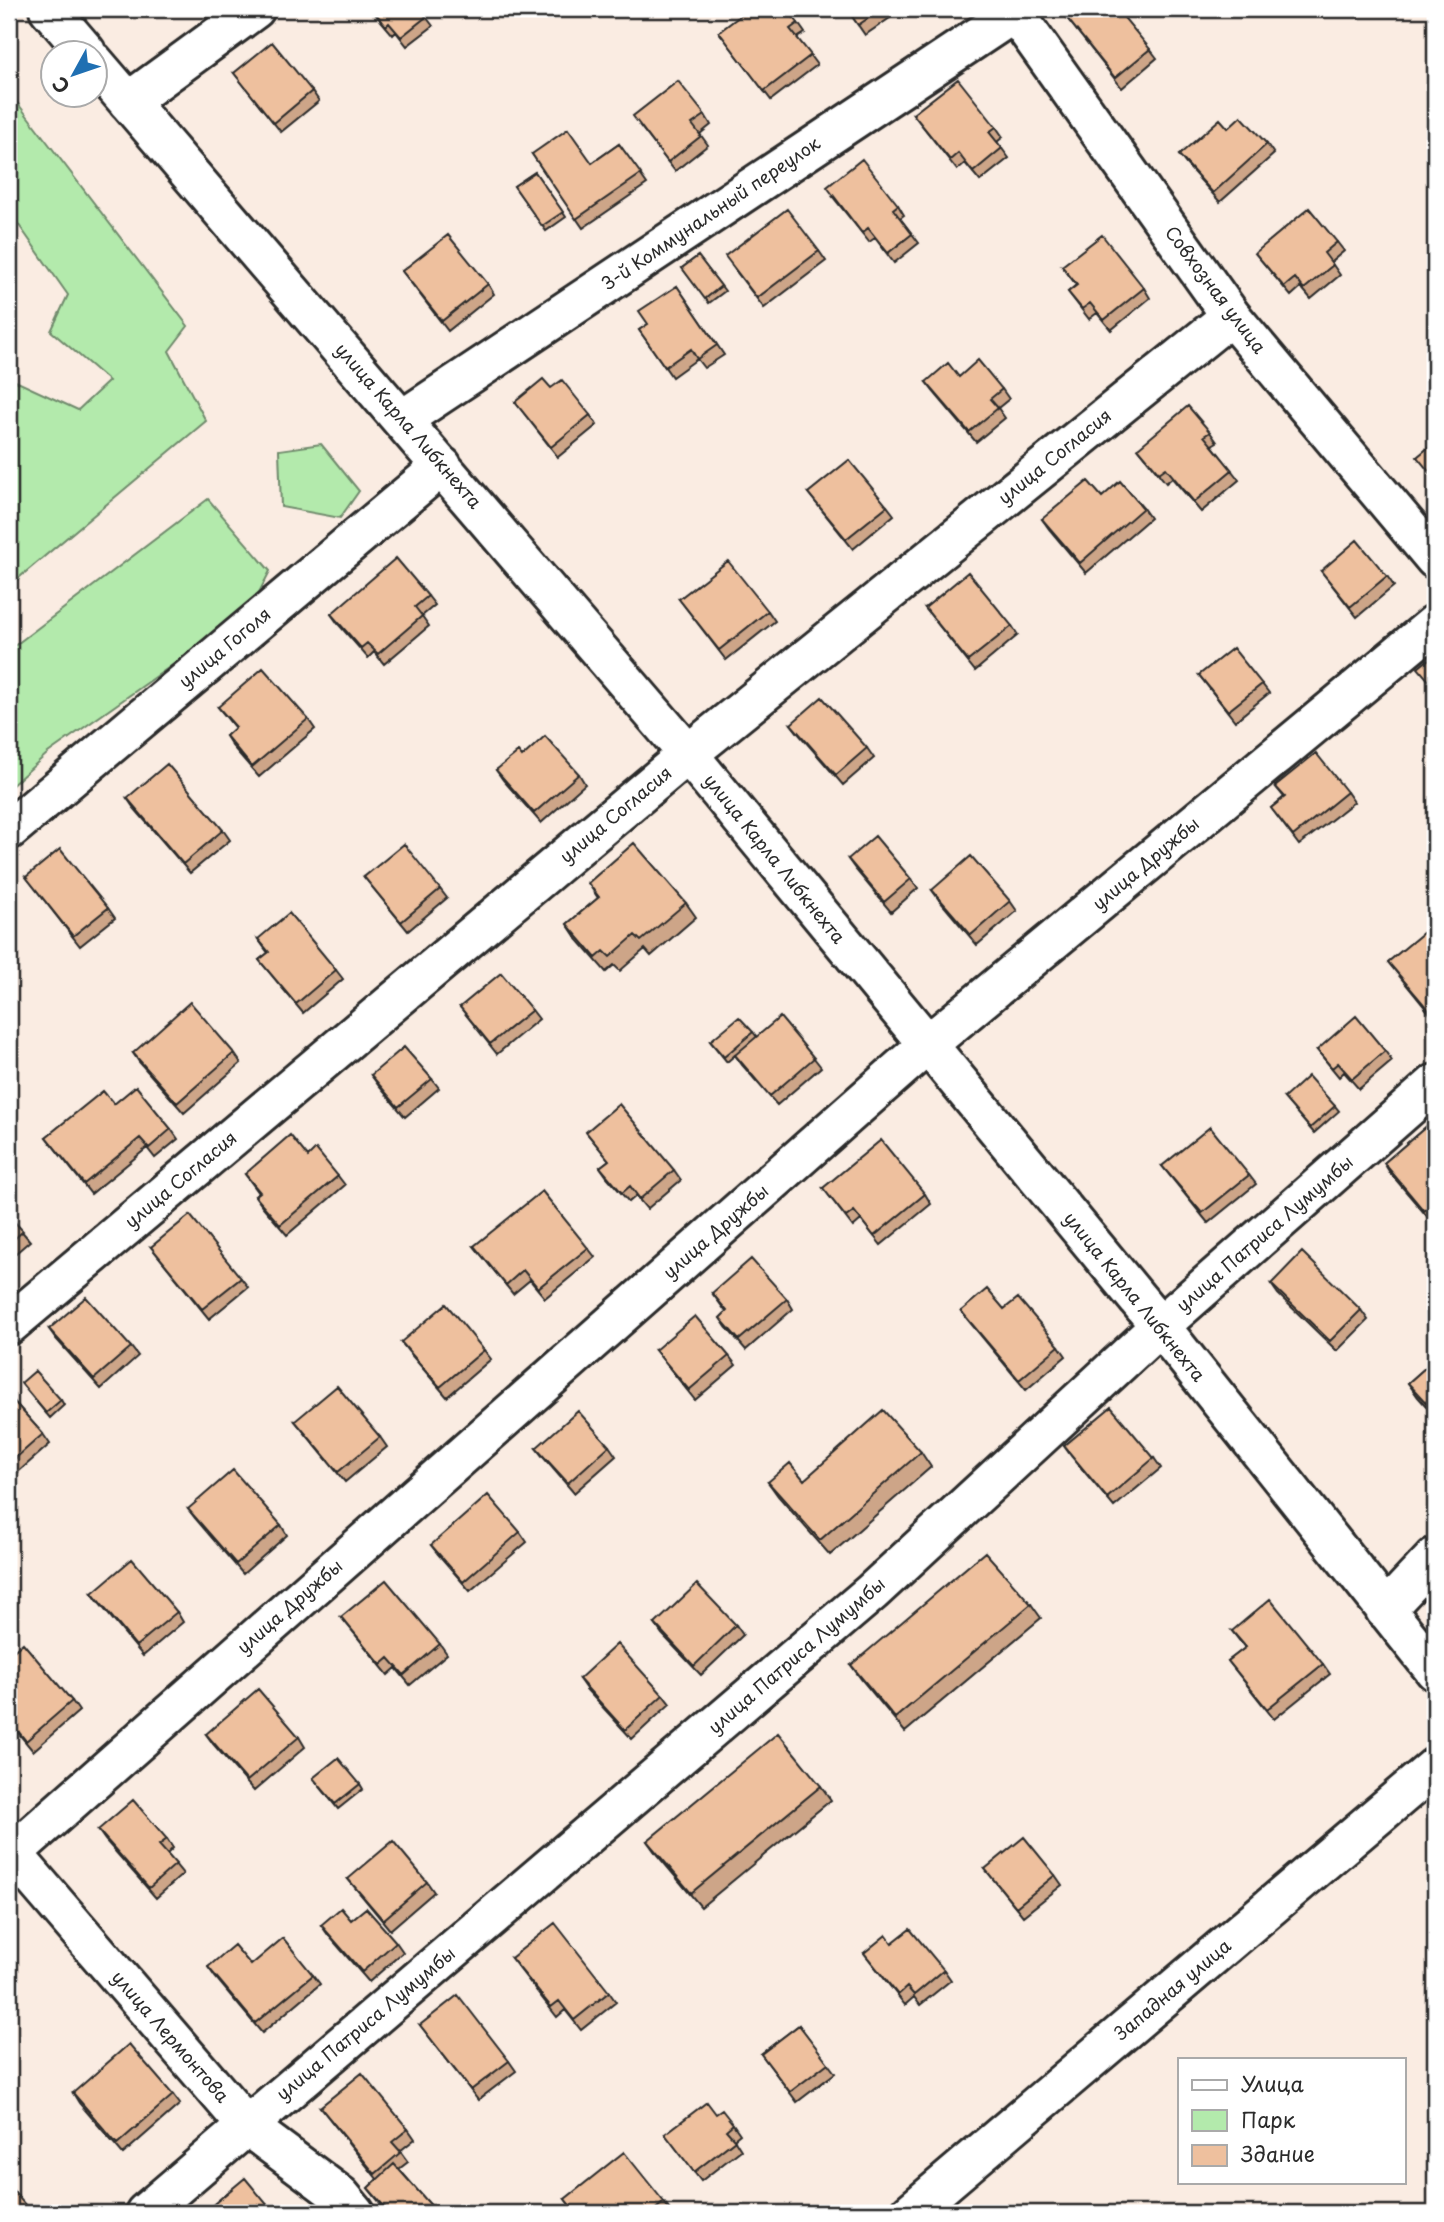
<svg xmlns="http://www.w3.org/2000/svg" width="1444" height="2222" font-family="'Playpen Sans',sans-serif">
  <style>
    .green { fill: #b3eaac; stroke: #6f8a6c; stroke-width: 2 }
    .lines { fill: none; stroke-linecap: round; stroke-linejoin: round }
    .minor-casing { stroke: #2b2b2b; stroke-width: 44 }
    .minor { stroke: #fff; stroke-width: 38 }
    .wall { fill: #cda588; stroke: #2b2b2b; stroke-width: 2 }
    .building { fill: #eec09e; stroke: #2b2b2b; stroke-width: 2 }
    .labels { text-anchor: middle; stroke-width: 5; stroke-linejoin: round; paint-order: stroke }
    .street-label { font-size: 18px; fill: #2b2b2b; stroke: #fff }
  </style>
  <rect width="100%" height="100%" fill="#faece2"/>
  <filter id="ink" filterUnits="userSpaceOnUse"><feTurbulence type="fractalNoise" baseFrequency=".0143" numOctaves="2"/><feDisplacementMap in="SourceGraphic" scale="14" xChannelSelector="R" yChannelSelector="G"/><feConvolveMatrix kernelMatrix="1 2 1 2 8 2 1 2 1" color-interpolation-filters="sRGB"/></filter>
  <g filter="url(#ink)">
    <path class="green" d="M9,92L188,326L169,351L206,421L9,586V378L78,410L109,381L51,331L68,295L9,211Z
      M321,444L359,491L340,518L281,507L279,450Z
      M208,499L270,571L250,610L48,753L9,788V650Z"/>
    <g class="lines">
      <defs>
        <path id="minor" d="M49,9L86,52
          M1012,9L1231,316L1435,559
          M94,62L688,754L1160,1326L1435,1671
          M128,102L255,9
          M403,419L1020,9
          M9,830L442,466
          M9,1325L688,754L1231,316
          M1385,1610L1435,1557
          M9,1838L12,1853L247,2126L341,2196L355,2213
          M9,1856L927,1045L1435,624
          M145,2213L872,1592L1160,1326L1435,1084
          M910,2213L1435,1767"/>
      </defs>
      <use href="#minor" class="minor-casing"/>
      <use href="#minor" class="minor"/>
    </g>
    <path class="wall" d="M371,9H420L433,26L407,46L396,32L393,35Z
      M847,9H903L865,35Z
      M1066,17L1150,49L1157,58L1122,88Z
      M798,23L805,33L797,38L817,65L771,100L719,32Z
      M234,73L312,91L319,101L281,132Z
      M913,114L996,127L1003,137L997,142L1009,158L980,181L965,163L957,170Z
      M705,115L711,125L700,134L708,145L675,171L640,126Z
      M1228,128L1267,144L1274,154L1220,202L1186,164L1179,155Z
      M619,144L647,184L583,228L532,154L592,163Z
      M535,172L566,217L546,231L514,186Z
      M833,197L898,205L904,215L900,218L919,243L894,263L875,238L869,242Z
      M1337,242L1344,251L1331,262L1340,275L1311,299L1301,287L1291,296L1255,253Z
      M819,251L826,261L764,308L732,266Z
      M698,256L725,291L709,303L682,268Z
      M1062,266L1144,288L1150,298L1111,330L1097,313L1089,319L1068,292L1076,285Z
      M402,271L488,284L494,294L448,331Z
      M677,286L724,355L704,368L697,359L672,377L639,330L648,324Z
      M959,377L1002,389L1009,399L998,408L1005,418L976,442L933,391L926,382Z
      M551,388L590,415L597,425L558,457L515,402Z
      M1210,432L1217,442L1212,445L1239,480L1201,512L1172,478L1166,483L1138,448Z
      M808,493L887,506L894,515L853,549Z
      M1102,497L1143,508L1150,518L1086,573L1049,529L1042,519Z
      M1321,571L1387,576L1394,586L1357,617Z
      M428,596L435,605L422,616L429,626L384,664L374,652L368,658L338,624L331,614Z
      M679,599L768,611L775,621L726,660Z
      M925,608L1012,626L1018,635L975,671Z
      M1199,675L1262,684L1269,693L1235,721Z
      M218,707L308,719L315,729L259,777L232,746L226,736L235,728Z
      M791,724L867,748L874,758L843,785L798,733Z
      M522,757L579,774L585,784L541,823L503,780L496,770Z
      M1275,786L1347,792L1354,802L1299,845L1271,808L1284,797Z
      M127,798L223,830L230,840L190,873L133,807Z
      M848,859L911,879L918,888L891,912L855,869Z
      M26,877L108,908L115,918L80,946Z
      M364,877L440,889L447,898L408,931Z
      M588,883L686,903L696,917L651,956L645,949L620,971L614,965L606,972L577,939L567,924L598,898Z
      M932,890L1010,901L1017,911L977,945L939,900Z
      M1435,935V1020L1388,962Z
      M258,939L336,970L343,979L303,1013L259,960L268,953Z
      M460,1007L532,1010L539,1019L497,1054Z
      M753,1032L757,1037L814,1058L821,1067L777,1105L742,1065L735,1055L727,1062L710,1041Z
      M1317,1050L1385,1051L1392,1061L1359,1089L1344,1072L1339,1077Z
      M133,1053H234L241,1063L184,1113L139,1062Z
      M371,1075L432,1079L439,1088L405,1117L378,1085Z
      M1284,1098L1335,1106L1339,1111L1314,1133Z
      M114,1104L171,1129L178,1139L155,1158L147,1148L91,1194L46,1137Z
      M1435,1119V1217L1431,1221L1390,1173L1384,1163Z
      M586,1132L674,1170L681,1180L647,1209L636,1196L629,1202L607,1177L600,1167L609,1160Z
      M308,1157L338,1176L345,1185L287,1235L262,1206L255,1196L259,1193L245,1174Z
      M1162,1166L1249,1175L1256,1184L1208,1223Z
      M823,1188L925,1194L931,1204L881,1245L861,1220L853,1227Z
      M9,1216L30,1241L9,1259Z
      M474,1246L588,1248L595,1257L545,1298L530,1280L513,1294Z
      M151,1247L241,1278L248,1287L209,1319Z
      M1271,1284L1361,1310L1368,1320L1337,1351L1278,1294Z
      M712,1293L787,1299L793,1309L746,1350L726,1327L720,1318L726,1312Z
      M1004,1309L1059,1346L1066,1356L1026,1390L968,1320L961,1311Z
      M49,1329L131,1347L138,1356L101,1389L56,1339Z
      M401,1342L484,1350L491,1359L447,1397L408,1351Z
      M655,1350L729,1356L736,1365L695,1400Z
      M1435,1359V1416L1418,1397L1408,1383Z
      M21,1383L61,1400L64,1405L50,1418Z
      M9,1396L43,1434L50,1444L9,1480Z
      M295,1421L380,1437L387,1447L345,1482Z
      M609,1446L616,1456L574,1493L543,1457L536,1448Z
      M1064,1446L1154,1458L1161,1468L1114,1507L1071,1456Z
      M921,1452L931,1467L830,1555L778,1496L768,1482L804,1480Z
      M188,1509L281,1525L287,1535L243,1574L195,1518Z
      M520,1532L527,1542L470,1591L438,1554L431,1545Z
      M92,1593L177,1612L183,1622L143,1656L99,1603Z
      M1031,1604L1041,1618L905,1732L861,1679L851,1665Z
      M341,1617L440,1644L447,1654L410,1685L396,1668L388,1675Z
      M655,1624L736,1625L743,1635L701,1675L662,1634Z
      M1232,1631L1323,1664L1330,1674L1274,1719L1228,1661L1245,1648Z
      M9,1655L72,1701L79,1711L33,1751L9,1722Z
      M579,1679L663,1695L670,1704L632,1739L586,1689Z
      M206,1734L299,1737L305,1747L254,1791L213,1744Z
      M317,1783L360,1784L363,1789L338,1809Z
      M821,1786L831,1800L701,1907L657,1855L647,1841Z
      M98,1830L167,1839L173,1848L167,1854L183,1874L156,1898L105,1840Z
      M985,1869L1055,1875L1062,1885L1023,1916Z
      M348,1879L427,1882L434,1892L390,1930Z
      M351,1920L396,1942L403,1952L369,1982L328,1935L321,1925Z
      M892,1943L944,1970L951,1980L920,2005L914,1997L905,2005L864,1953Z
      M511,1958L609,1992L616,2002L581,2030L565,2010L557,2017Z
      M251,1965L313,1975L320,1984L262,2033L215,1977L208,1967Z
      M420,2025L509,2061L516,2071L478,2100Z
      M799,2025L835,2073L797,2102L761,2054Z
      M73,2093L173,2095L180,2104L123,2154L79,2103Z
      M320,2107L408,2129L415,2139L400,2151L408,2162L399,2169L437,2213H388L368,2188L377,2179Z
      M716,2114L733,2124L740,2134L734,2139L741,2150L701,2181L665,2134Z
      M565,2199L664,2202L671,2212L670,2213H575Z"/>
    <path class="building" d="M372,9H420L426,17L401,37L389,23L386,26Z
      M749,9H787L798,23L790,29L811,55L764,91L719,32Z
      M847,9H882L858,25Z
      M1076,9H1117L1150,49L1115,78L1066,17Z
      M272,42L312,91L274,123L234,73Z
      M958,79L996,127L989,132L1002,148L973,172L958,153L950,160L913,114Z
      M678,81L705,115L692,124L701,136L668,162L633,116Z
      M1241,116L1267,144L1213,193L1179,155L1220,119L1228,128Z
      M568,129L592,163L619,144L641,174L576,219L532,154Z
      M862,159L898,205L893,209L912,234L888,253L868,228L862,233L827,187Z
      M535,172L563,212L542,226L514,186Z
      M1309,208L1337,242L1324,253L1333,265L1304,289L1295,278L1284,287L1255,253Z
      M787,209L819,251L757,298L725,256Z
      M448,235L488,284L442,321L402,271Z
      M1102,235L1144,288L1104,320L1090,303L1082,309L1068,292L1077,285L1062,266Z
      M698,256L721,286L705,299L682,268Z
      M677,286L717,345L697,359L691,349L665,367L639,330L648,324L639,311Z
      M978,360L1002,389L990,399L998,408L969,432L926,382L948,363L959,377Z
      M543,379L551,388L562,380L590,415L551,447L515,402Z
      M1188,406L1210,432L1204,436L1232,470L1194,502L1166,468L1159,473L1138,448Z
      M1435,442V479L1417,457Z
      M849,460L887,506L846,539L808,493Z
      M1088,481L1102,497L1120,481L1143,508L1080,563L1042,519Z
      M1357,540L1387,576L1350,607L1321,571Z
      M396,558L428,596L415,607L422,616L378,654L367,643L361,648L331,614Z
      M728,561L768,611L719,650L679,599Z
      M968,572L1012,626L968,661L925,608Z
      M1233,648L1262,684L1228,711L1199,675Z
      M1435,654V688L1418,668Z
      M263,668L308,719L252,767L226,736L236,727L218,707Z
      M822,697L867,748L836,775L791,724Z
      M545,736L579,774L534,813L496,770L518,752L522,757Z
      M1316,753L1347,792L1293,836L1271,808L1285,797L1275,786Z
      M167,764L223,830L183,864L127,798Z
      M875,836L911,879L884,902L848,859Z
      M634,843L686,903L641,941L635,935L610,957L604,951L596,958L567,924L599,897L588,883Z
      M404,844L440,889L401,922L364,877Z
      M60,849L108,908L73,936L26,877Z
      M971,856L1010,901L971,935L932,890Z
      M289,913L336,970L296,1004L259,960L269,952L258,939Z
      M1429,928L1435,935V1011L1432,1014L1388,962Z
      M501,973L532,1010L490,1044L460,1007Z
      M190,1002L234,1053L177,1103L133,1053Z
      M1356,1016L1385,1051L1352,1079L1338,1063L1332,1068L1317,1050Z
      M739,1017L753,1032L724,1057L710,1041Z
      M780,1017L814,1058L770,1096L735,1055Z
      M404,1047L432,1079L398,1107L371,1075Z
      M1308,1076L1335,1106L1310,1128L1284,1098Z
      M136,1086L171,1129L149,1148L140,1138L84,1184L46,1137L103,1091L114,1104Z
      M619,1104L674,1170L640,1199L630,1186L622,1193L600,1167L609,1160L586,1132Z
      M1435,1119V1212L1430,1206L1424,1211L1384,1163Z
      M1210,1127L1249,1175L1202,1213L1162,1166Z
      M290,1135L308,1157L316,1149L338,1176L280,1225L255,1196L260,1192L245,1174Z
      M881,1140L925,1194L874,1236L854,1211L846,1217L823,1188Z
      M542,1191L588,1248L538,1288L523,1270L506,1285L474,1246Z
      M190,1215L241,1278L202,1309L151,1247Z
      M9,1216L23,1231L9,1244Z
      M1302,1252L1361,1310L1330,1341L1271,1284Z
      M751,1259L787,1299L739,1340L720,1318L727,1311L712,1293Z
      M987,1289L1004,1309L1018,1298L1059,1346L1019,1380L961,1311Z
      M86,1297L131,1347L94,1379L49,1329Z
      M446,1304L484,1350L440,1387L401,1342Z
      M695,1316L729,1356L689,1390L655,1350Z
      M1435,1359V1402L1430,1407L1408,1383Z
      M35,1371L61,1400L46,1413L21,1383Z
      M337,1386L380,1437L338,1472L295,1421Z
      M9,1396L43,1434L9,1464Z
      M1111,1407L1154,1458L1107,1498L1064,1446Z
      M883,1410L921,1452L820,1540L768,1482L790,1463L804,1480Z
      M578,1411L609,1446L568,1483L536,1448Z
      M233,1470L281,1525L236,1564L188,1509Z
      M488,1495L520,1532L463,1582L431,1545Z
      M985,1552L1031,1604L895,1718L851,1665Z
      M132,1559L177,1612L136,1646L92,1593Z
      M386,1580L440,1644L404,1675L389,1658L381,1665L341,1617Z
      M697,1584L736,1625L694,1666L655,1624Z
      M1270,1599L1323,1664L1267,1709L1228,1661L1246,1647L1232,1631Z
      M23,1643L72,1701L26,1741L9,1720V1655Z
      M617,1644L663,1695L625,1730L579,1679Z
      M258,1689L299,1737L247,1781L206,1734Z
      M778,1733L821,1786L691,1893L647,1841Z
      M338,1758L360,1784L335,1804L313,1778Z
      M133,1800L167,1839L159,1845L176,1864L149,1888L98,1830Z
      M1024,1837L1055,1875L1016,1907L985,1869Z
      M393,1841L427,1882L383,1920L348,1879Z
      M341,1908L351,1920L366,1908L396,1942L362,1972L321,1925Z
      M555,1923L609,1992L574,2020L559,2001L551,2007L511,1958Z
      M910,1929L944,1970L914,1995L907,1987L898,1995L864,1953L886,1935L892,1943Z
      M283,1938L313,1975L255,2023L208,1967L234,1945L251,1965Z
      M458,1995L509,2061L471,2090L420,2025Z
      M799,2025L828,2063L790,2092L761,2054Z
      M129,2044L173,2095L117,2144L73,2093Z
      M362,2073L408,2129L392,2142L401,2152L375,2174L320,2107Z
      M707,2102L716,2114L722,2110L733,2124L726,2130L735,2140L694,2172L665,2134Z
      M624,2152L664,2202L651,2213H576L565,2199Z
      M394,2164L435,2210L432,2213H390L368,2188Z
      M245,2178L274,2213H203Z
      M9,2186L32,2213H9Z"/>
  </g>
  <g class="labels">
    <g class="street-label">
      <text transform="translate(711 214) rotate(-34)" y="6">3-й Коммунальный переулок</text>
      <text transform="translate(1215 290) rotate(53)" y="6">Совхозная улица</text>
      <text transform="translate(408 426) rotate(49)" y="6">улица Карла Либкнехта</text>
      <text transform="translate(1055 457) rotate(-39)" y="6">улица Согласия</text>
      <text transform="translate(225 648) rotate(-40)" y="6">улица Гоголя</text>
      <text transform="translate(616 815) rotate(-40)" y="6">улица Согласия</text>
      <text transform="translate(774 859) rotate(51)" y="6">улица Карла Либкнехта</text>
      <text transform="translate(1146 864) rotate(-40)" y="6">улица Дружбы</text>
      <text transform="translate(181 1180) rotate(-40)" y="6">улица Согласия</text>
      <text transform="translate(716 1232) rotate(-41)" y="6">улица Дружбы</text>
      <text transform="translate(1265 1234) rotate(-41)" y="6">улица Патриса Лумумбы</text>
      <text transform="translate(1134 1297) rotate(51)" y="6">улица Карла Либкнехта</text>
      <text transform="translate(290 1607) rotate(-41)" y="6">улица Дружбы</text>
      <text transform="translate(797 1656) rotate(-41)" y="6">улица Патриса Лумумбы</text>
      <text transform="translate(1173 1990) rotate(-40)" y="6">Западная улица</text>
      <text transform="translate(366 2024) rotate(-40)" y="6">улица Патриса Лумумбы</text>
      <text transform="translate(170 2037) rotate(49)" y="6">улица Лермонтова</text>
    </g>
  </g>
  <rect width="1444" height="2222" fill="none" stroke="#fff" stroke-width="35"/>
  <rect x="18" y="18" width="1409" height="2187" fill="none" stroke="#2b2b2b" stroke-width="2.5" filter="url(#ink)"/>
  <rect x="1178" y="2058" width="228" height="126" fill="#ffffff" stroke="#aaaaaa" stroke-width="2"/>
  <rect x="1192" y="2080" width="35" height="10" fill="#ffffff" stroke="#aaaaaa" stroke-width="2"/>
  <text x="1241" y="2092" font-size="21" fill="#2b2b2b">Улица</text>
  <rect x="1192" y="2110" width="35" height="21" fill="#b3eaac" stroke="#aaaaaa" stroke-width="2"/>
  <text x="1241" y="2128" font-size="21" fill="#2b2b2b">Парк</text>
  <rect x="1192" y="2145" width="35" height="21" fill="#eec09e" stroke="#aaaaaa" stroke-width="2"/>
  <text x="1241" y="2162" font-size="21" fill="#2b2b2b">Здание</text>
  <g transform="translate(74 74) rotate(230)"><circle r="33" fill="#ffffff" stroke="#aaaaaa" stroke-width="2"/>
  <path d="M0-5L12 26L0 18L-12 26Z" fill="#1f6fb2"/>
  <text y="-10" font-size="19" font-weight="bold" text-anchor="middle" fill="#2b2b2b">С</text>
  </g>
</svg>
